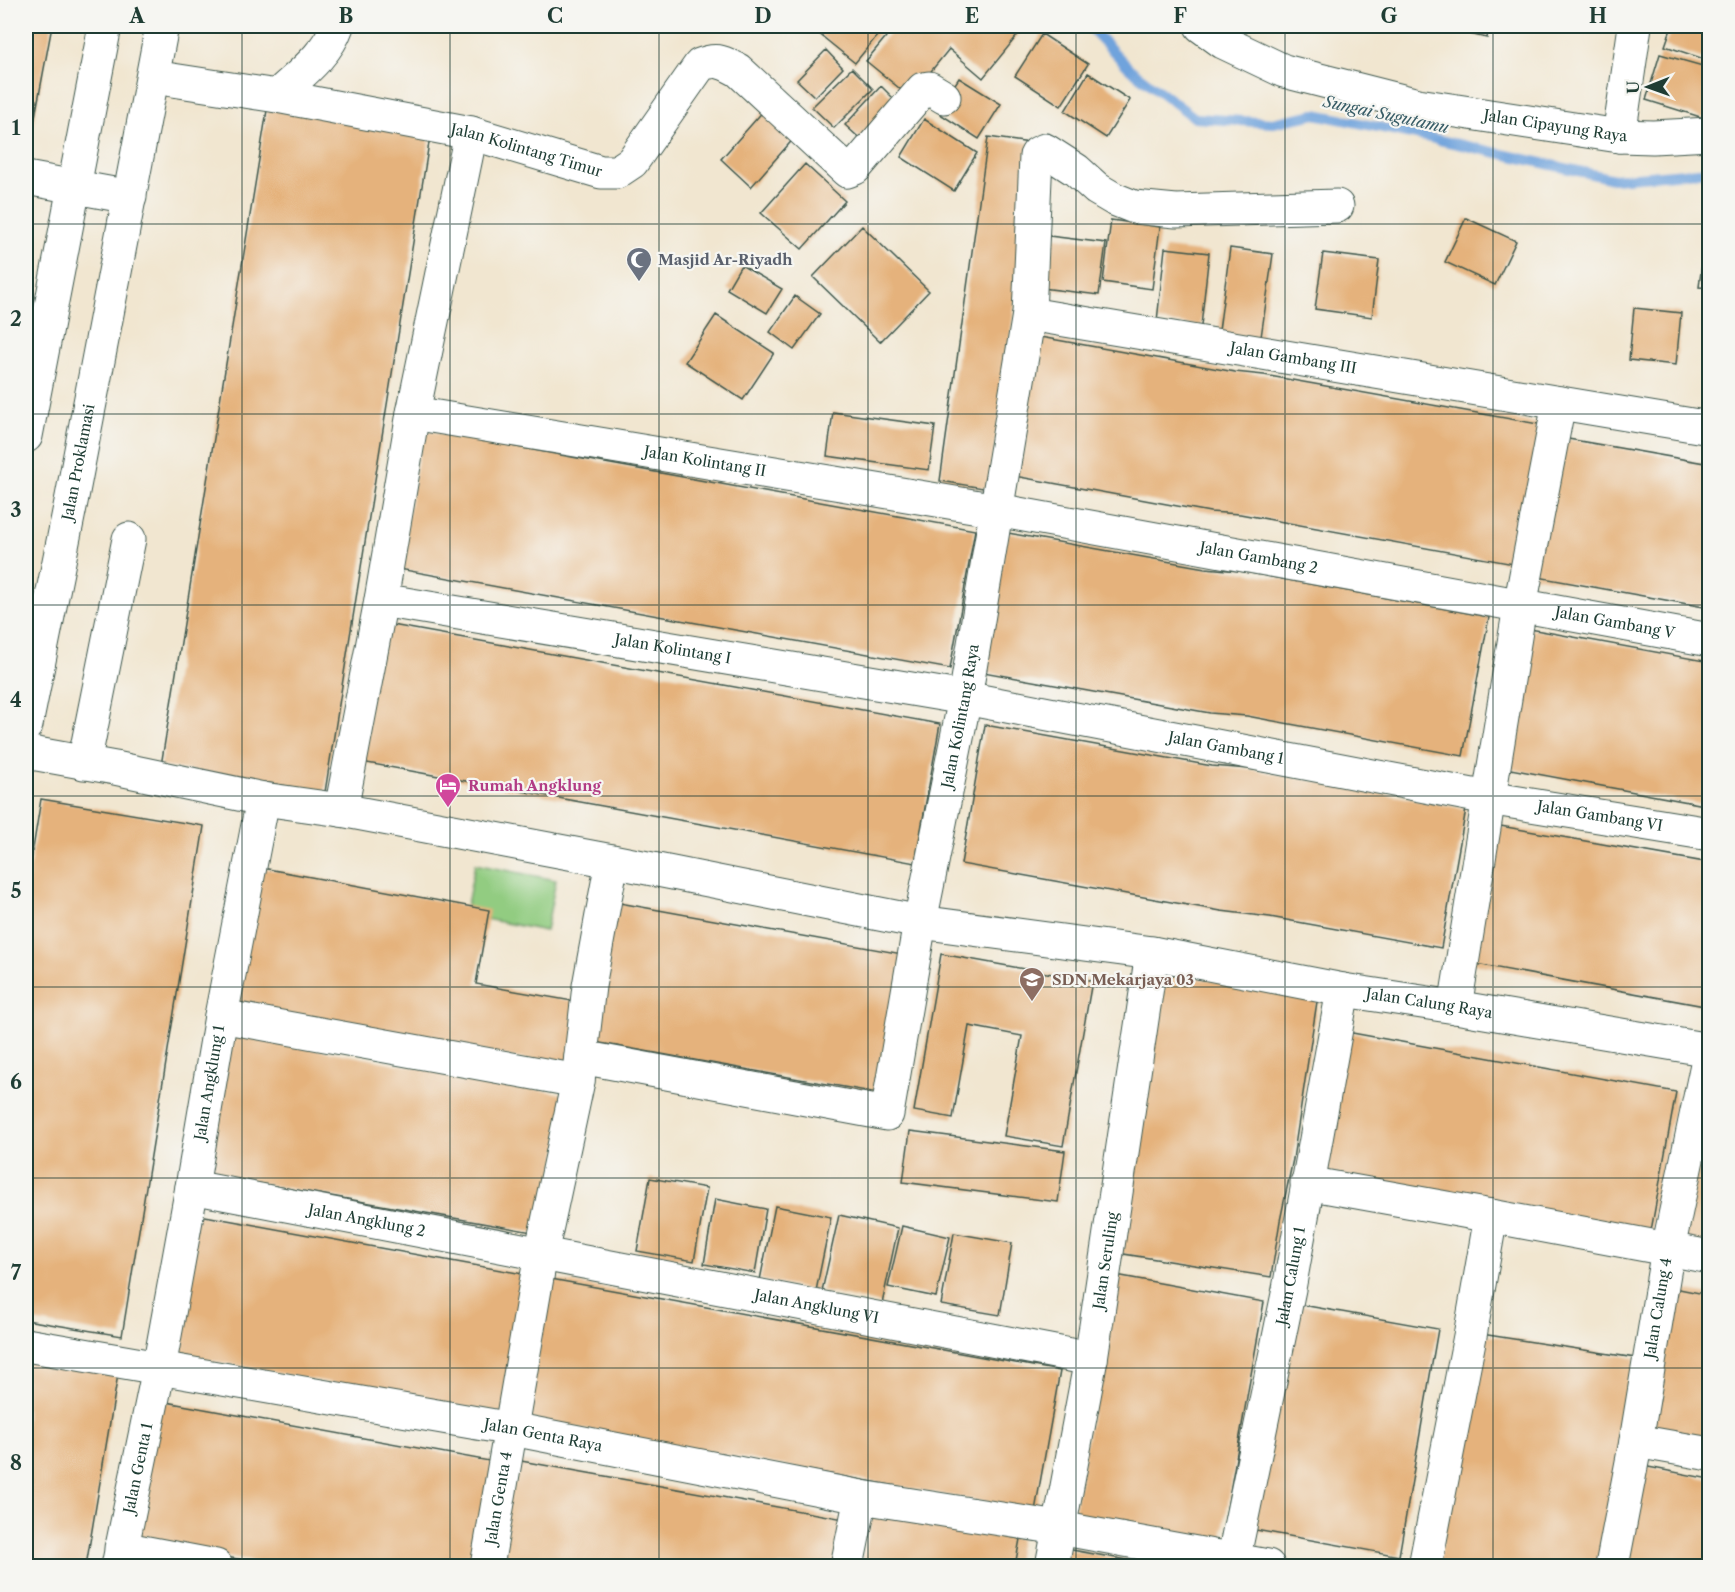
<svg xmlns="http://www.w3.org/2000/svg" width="1735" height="1592" font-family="'Libre Caslon Text',serif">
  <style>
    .green { fill: #92cc81; stroke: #58845a; stroke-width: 1.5 }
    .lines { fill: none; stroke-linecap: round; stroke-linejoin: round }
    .stream { stroke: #70a3dc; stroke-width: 10 }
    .building { fill: #e5b27c }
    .minor-casing { stroke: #3e564b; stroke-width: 35 }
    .minor { stroke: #fff; stroke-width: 33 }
    .grid { fill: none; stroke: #1f3d34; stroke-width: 1.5; stroke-opacity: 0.55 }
    .labels { text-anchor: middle; stroke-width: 4.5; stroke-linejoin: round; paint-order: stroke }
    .street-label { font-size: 15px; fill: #1f3d34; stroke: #f6f6f2 }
    .worship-label { font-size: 15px; font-weight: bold; fill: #5b616d; stroke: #f6f6f2; text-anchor: start }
    .hotel-label { font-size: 15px; font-weight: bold; fill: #b23c85; stroke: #f6f6f2; text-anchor: start }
    .education-label { font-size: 15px; font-weight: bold; fill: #785e54; stroke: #f6f6f2; text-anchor: start }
    .water-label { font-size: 16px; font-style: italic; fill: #375c66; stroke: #f6f6f2 }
    .neatline { fill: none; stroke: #1f3d34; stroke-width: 2 }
    .grid-label { font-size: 20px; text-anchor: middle; font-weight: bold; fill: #1f3d34 }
  </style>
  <rect width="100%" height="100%" fill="#f6f6f2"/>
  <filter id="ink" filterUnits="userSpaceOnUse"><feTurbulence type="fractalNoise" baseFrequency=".0167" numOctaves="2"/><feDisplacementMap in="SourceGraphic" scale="12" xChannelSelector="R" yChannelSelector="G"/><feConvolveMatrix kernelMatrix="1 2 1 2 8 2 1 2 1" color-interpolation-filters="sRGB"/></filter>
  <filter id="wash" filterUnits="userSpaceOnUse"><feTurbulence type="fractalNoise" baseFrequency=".008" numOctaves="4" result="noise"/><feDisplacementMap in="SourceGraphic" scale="24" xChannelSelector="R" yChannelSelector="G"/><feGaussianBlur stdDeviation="1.35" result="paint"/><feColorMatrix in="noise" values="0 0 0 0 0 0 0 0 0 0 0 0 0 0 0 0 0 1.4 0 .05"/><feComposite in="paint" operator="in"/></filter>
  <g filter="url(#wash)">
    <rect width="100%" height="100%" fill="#f1e6d0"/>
    <path class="green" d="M475,864L556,880L546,931L465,915Z"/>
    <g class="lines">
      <path class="stream" d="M1089,26L1130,69L1195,118L1273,123L1315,114L1417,135L1614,179L1710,171"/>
    </g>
    <g id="blocks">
      <path class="building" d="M26,26H52L29,149L26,148Z
        M824,26H885L855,63L818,33Z
        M895,26H1014L1021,31L983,78L949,49L910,97L866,61Z
        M1435,26H1489L1487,38Z
        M1672,26H1710V61L1665,46Z
        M1042,34L1088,64L1061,106L1015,76Z
        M826,50L843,68L815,97L797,80Z
        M1660,54L1710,68V120L1646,100Z
        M852,68L873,89L834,128L812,107Z
        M1088,73L1130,100L1106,138L1065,111Z
        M959,78L1001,104L979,139L937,112Z
        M881,86L902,107L867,145L845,125Z
        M268,104L431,130L325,792L161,766Z
        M766,108L796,136L751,187L721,159Z
        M924,119L977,153L954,191L901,157Z
        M988,137L1037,144L989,489L940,481Z
        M805,164L845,201L802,249L761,213Z
        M1466,218L1516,241L1495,285L1445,262Z
        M1111,220L1160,227L1152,289L1103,282Z
        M862,226L929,291L880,342L813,277Z
        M1707,226H1710V288L1699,287Z
        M1049,236L1106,243L1099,295L1042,288Z
        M1165,248L1209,253L1201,326L1157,321Z
        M1230,248L1273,254L1260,344L1218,338Z
        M1323,253L1379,260L1372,317L1315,309Z
        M741,265L782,289L767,313L727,289Z
        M795,296L820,314L794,350L770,332Z
        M1634,308L1681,313L1676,365L1629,360Z
        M716,315L774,353L743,400L685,362Z
        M1029,335L1235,372L1264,375L1544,425L1519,565L1240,514L1210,512L1004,474Z
        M833,412L935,426L929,470L827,456Z
        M423,430L975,530L950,669L399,569Z
        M1557,437L1710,464V608L1532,576Z
        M1008,533L1205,568L1239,571L1489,617L1463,756L1247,716L1210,713L983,672Z
        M381,623L940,724L915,863L356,761Z
        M1530,629L1710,662V806L1505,768Z
        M985,725L1212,766L1249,769L1466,809L1441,948L1270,917L1221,911L961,864Z
        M41,799L204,826L122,1336L26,1320V892Z
        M1495,825L1710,863V1007L1470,963Z
        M257,867L489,910L476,984L584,1003L573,1068L233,1007Z
        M614,902L908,955L883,1094L589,1041Z
        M941,954L1092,981L1063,1146L1004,1136L1022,1036L969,1026L953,1118L914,1111Z
        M1154,972L1234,984L1318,995L1293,1159L1280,1221L1271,1277L1111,1252Z
        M1336,1030L1676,1092L1651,1231L1311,1170Z
        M228,1033L567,1095L543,1234L203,1173Z
        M1710,1104V1248L1677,1242Z
        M910,1131L1065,1151L1058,1202L903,1182Z
        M650,1178L707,1188L694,1261L637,1251Z
        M715,1199L766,1209L755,1273L704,1264Z
        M775,1206L831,1217L816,1291L760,1280Z
        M194,1214L534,1276L509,1415L169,1353Z
        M839,1215L898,1228L882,1304L822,1291Z
        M902,1226L950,1237L936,1297L888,1287Z
        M954,1233L1012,1243L1000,1315L941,1305Z
        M1116,1275L1264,1302L1219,1553L1072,1526Z
        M551,1279L1060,1371L1035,1511L526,1419Z
        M1669,1287L1710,1295V1439L1644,1427Z
        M1291,1303L1438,1329L1399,1556L1250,1529Z
        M1475,1333L1635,1358L1603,1566H1439Z
        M26,1359L118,1374L86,1566H26Z
        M155,1400L495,1462L476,1566H277L130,1540Z
        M510,1459L850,1520L842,1566H491Z
        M1638,1465L1710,1479V1566H1620Z
        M872,1512L1020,1539L1015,1566H863Z
        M1061,1548L1154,1565V1566H1058Z"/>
    </g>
  </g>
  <g filter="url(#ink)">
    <use href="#blocks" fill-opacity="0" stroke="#3e564b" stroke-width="1.5"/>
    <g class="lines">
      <defs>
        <g id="minor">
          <path id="s1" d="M1201,26L1223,42L1284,71L1418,105L1619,136L1653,137L1710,134"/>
          <path id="s2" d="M153,77L277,96L471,133L601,172H617L632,162L700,65C717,58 722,62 738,70L847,171L855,168L923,89L929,88L944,97"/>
          <path d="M277,96C299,75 327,55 337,26"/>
          <path d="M1619,136L1635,26"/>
          <path d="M26,178L130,197"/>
          <path id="s3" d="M1029,314L1710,428"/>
          <path id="s4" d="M413,413L997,510L1710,640"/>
          <path d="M26,436L105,26"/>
          <path id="s5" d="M381,600L965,698L1488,798L1710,834"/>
          <path id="s6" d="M26,725L72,497L162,26"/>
          <path id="s7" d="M26,752L115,768L263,799L341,810L612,861L920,922L1152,953L1343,990L1455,1007L1710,1050"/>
          <path d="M84,763L129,539"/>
          <path d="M341,810L381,600L413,413L471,133"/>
          <path d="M1455,1007L1520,606L1559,403"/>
          <path d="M221,1016L578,1081"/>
          <path id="s8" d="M581,1057L887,1114L920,922L965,698L1029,314L1036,156L1038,153L1045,150L1076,170L1097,189L1114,199L1134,207L1176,211L1337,206"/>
          <path d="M1307,1183L1491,1216L1710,1257"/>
          <path id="s9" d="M192,1187L1091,1359"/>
          <path id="s10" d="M26,1345L512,1429L861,1497L1059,1528L1268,1566"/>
          <path d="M1636,1441L1710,1454"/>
          <path d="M121,1548L216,1566"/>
          <path id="s11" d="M118,1566L159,1368L192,1187L221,1016L263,799"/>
          <path id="s12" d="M487,1566L541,1254L578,1081L589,986L612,861"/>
          <path d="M847,1566L861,1497"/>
          <path id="s13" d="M1052,1566L1091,1359L1152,953"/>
          <path id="s14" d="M1232,1566L1289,1289L1343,990"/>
          <path d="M1425,1566L1470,1336L1491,1216"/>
          <path id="s15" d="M1612,1566L1636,1441L1668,1249L1710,1050"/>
        </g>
      </defs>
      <use href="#minor" class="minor-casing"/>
      <use href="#minor" class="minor"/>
    </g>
  </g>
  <path class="grid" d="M242,26V1566M450,26V1566M659,26V1566M868,26V1566M1076,26V1566M1285,26V1566M1493,26V1566M26,224H1710M26,414H1710M26,605H1710M26,796H1710M26,987H1710M26,1178H1710M26,1368H1710"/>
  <defs>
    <symbol id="mosque-pin" viewBox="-11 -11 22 30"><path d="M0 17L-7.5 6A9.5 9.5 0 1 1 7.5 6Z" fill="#6b7280" stroke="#f6f6f2"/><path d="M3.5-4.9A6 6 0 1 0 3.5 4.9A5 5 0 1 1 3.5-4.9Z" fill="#fff"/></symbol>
    <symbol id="hotel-pin" viewBox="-11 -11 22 30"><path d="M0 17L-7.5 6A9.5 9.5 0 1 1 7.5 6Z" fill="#d1479c" stroke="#f6f6f2"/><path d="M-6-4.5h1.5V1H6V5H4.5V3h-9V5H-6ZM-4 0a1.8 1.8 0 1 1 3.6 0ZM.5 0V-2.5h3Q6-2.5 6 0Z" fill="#fff"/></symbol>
    <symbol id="school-pin" viewBox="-11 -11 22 30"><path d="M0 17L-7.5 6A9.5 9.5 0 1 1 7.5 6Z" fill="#8d6e63" stroke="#f6f6f2"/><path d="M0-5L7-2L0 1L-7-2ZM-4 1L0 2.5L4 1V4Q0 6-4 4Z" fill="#fff"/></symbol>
  </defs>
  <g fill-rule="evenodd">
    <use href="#mosque-pin" x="624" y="245" width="30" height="40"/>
    <use href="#hotel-pin" x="433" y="771" width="30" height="40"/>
    <use href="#school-pin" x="1017" y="965" width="30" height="40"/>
  </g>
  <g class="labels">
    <g class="street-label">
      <text dy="5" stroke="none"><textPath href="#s1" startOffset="372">Jalan Cipayung Raya</textPath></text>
      <text dy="5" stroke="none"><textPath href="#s2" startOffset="381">Jalan Kolintang Timur</textPath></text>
      <text dy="5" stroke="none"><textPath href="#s3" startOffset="268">Jalan Gambang III</textPath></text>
      <text dy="5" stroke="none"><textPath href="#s6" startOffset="268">Jalan Proklamasi</textPath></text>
      <text dy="5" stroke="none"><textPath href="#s4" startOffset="296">Jalan Kolintang II</textPath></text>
      <text dy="5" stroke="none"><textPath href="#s4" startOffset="858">Jalan Gambang 2</textPath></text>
      <text dy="5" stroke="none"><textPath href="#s4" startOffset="1220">Jalan Gambang V</textPath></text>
      <text dy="5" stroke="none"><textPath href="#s5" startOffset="296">Jalan Kolintang I</textPath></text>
      <text dy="5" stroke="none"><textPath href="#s8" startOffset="716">Jalan Kolintang Raya</textPath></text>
      <text dy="5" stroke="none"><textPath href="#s5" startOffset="858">Jalan Gambang 1</textPath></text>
      <text dy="5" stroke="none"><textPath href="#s5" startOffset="1238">Jalan Gambang VI</textPath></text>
      <text dy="5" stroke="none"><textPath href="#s7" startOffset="1426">Jalan Calung Raya</textPath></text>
      <text dy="5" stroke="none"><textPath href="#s11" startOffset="492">Jalan Angklung 1</textPath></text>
      <text dy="5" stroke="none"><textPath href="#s9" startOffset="178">Jalan Angklung 2</textPath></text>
      <text dy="5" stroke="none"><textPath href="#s13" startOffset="310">Jalan Seruling</textPath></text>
      <text dy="5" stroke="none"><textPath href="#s14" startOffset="296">Jalan Calung 1</textPath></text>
      <text dy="5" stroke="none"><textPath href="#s9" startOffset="636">Jalan Angklung VI</textPath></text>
      <text dy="5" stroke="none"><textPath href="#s15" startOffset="262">Jalan Calung 4</textPath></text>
      <text dy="5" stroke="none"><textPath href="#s10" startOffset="525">Jalan Genta Raya</textPath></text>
      <text dy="5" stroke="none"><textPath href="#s11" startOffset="100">Jalan Genta 1</textPath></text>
      <text dy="5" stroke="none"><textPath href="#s12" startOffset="69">Jalan Genta 4</textPath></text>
    </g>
    <g class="worship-label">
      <text x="658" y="265">Masjid Ar-Riyadh</text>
    </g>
    <g class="hotel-label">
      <text x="468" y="791">Rumah Angklung</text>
    </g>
    <g class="education-label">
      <text x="1052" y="985">SDN Mekarjaya 03</text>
    </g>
    <g class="water-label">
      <text transform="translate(1386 114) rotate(12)" y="6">Sungai Sugutamu</text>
    </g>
  </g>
  <rect width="1735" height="1592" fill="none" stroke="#f6f6f2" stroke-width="66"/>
  <g transform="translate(1648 87) rotate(269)" stroke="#f6f6f2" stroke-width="4.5" paint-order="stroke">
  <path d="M0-4.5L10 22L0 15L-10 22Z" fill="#1f3d34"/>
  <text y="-9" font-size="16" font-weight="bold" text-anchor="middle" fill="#1f3d34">U</text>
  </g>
  <rect x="33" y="33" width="1669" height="1526" class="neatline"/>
  <g class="grid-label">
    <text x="137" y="23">A</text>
    <text x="346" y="23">B</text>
    <text x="555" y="23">C</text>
    <text x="763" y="23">D</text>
    <text x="972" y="23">E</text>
    <text x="1180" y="23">F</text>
    <text x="1389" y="23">G</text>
    <text x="1598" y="23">H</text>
    <text x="16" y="135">1</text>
    <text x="16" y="326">2</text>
    <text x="16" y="517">3</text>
    <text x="16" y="707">4</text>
    <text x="16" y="898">5</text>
    <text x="16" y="1089">6</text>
    <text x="16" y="1280">7</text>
    <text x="16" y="1470">8</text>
  </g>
</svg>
